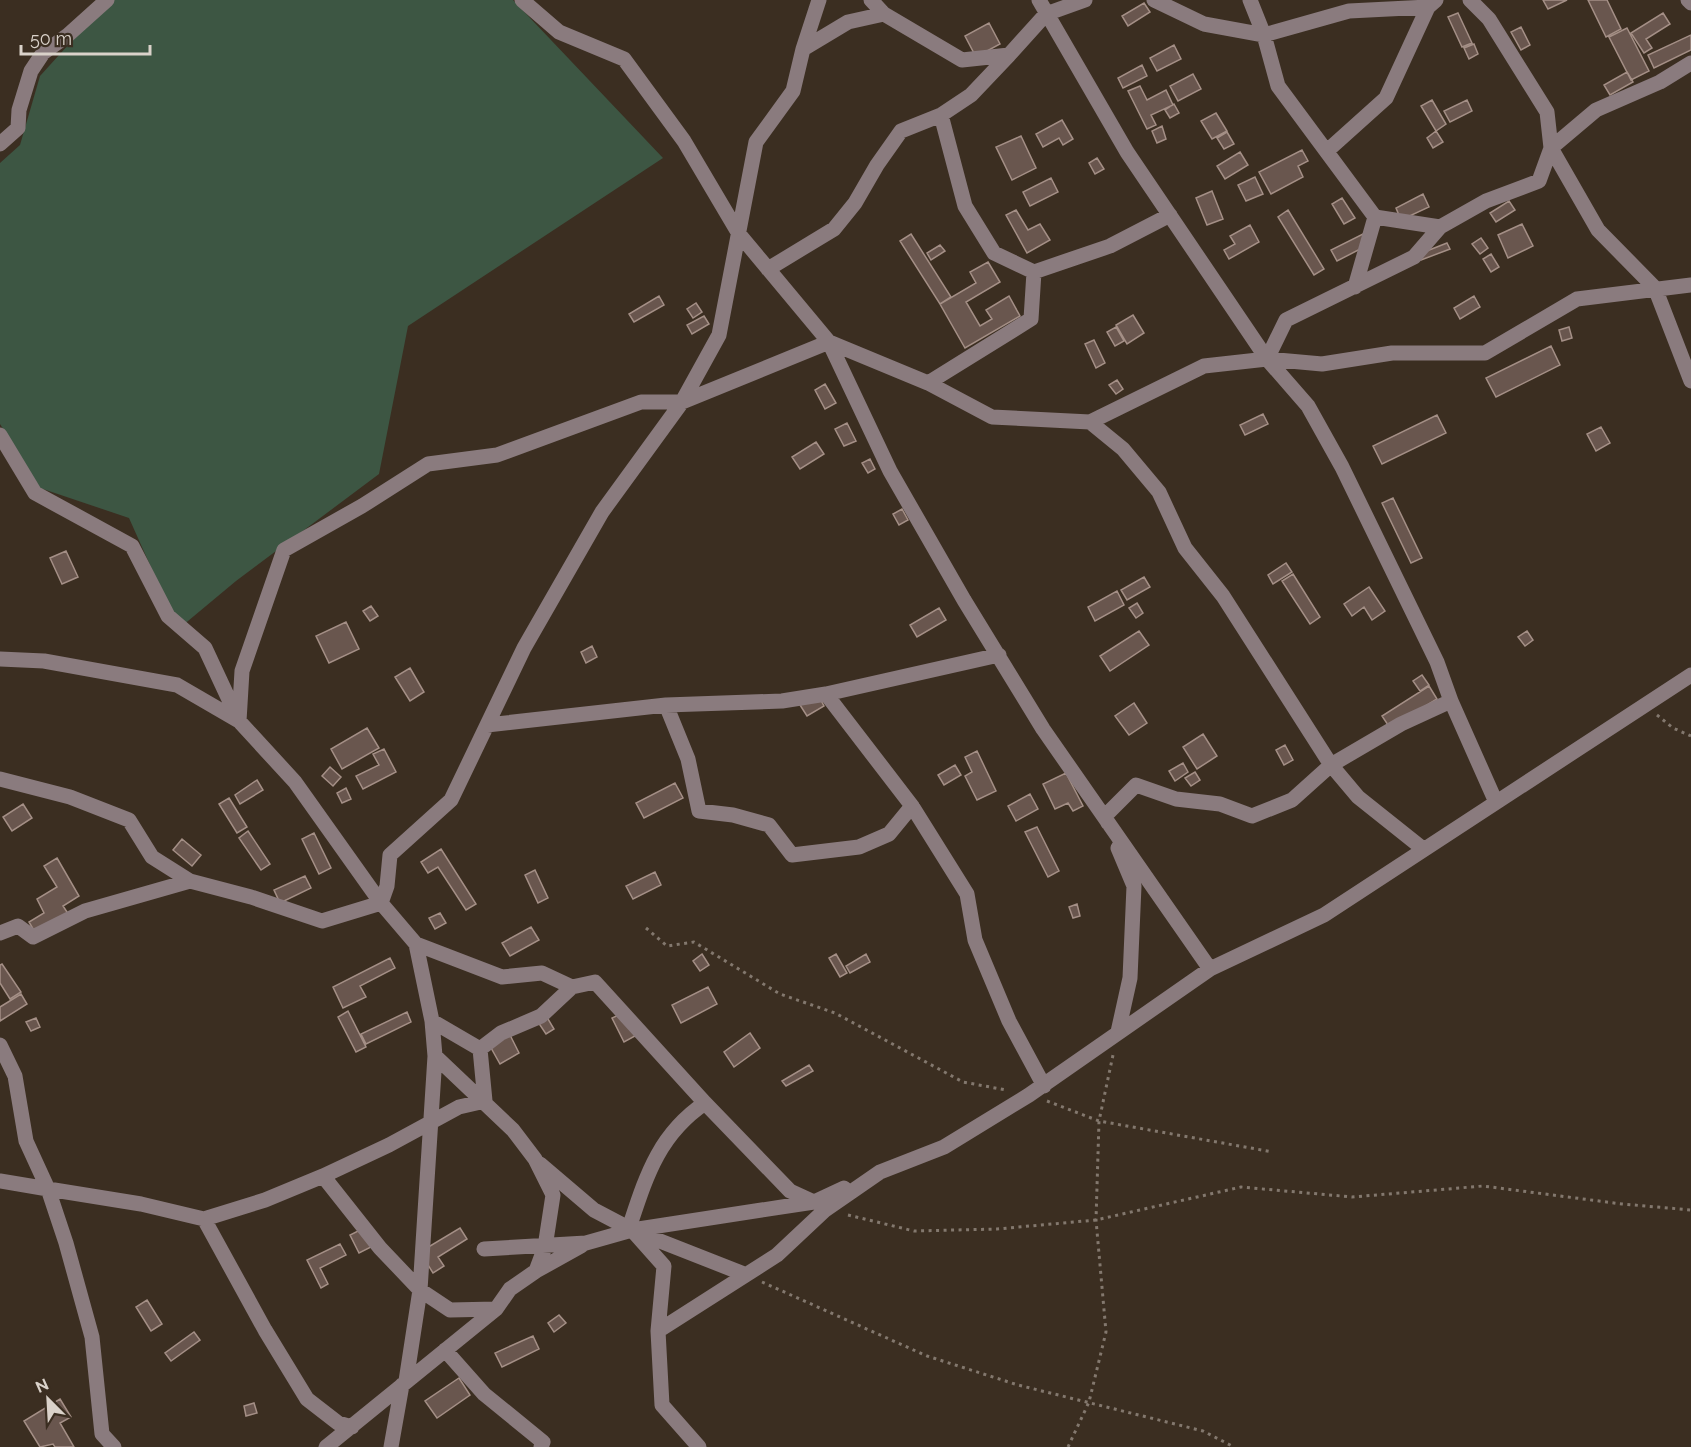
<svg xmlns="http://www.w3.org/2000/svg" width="1691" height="1447" font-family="Raleway,sans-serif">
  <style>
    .green { fill: #3d5643 }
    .building { fill: #69564e; stroke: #a48f86; stroke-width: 1.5 }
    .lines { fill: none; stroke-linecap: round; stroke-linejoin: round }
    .path { stroke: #83786e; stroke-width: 3; stroke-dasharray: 3 4.5; stroke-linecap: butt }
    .minor { stroke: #8a7b7e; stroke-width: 15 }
  </style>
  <rect width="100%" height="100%" fill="#3b2e21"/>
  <path class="green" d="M109,0H513L663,158L408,326L379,474L236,581L182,626L163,594L129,518L40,488L0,424V163L20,145L40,76Z"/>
  <path class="building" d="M1543,0H1567L1548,9Z
    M1588,0H1607L1621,29L1606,37Z
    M1144,3L1150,12L1128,26L1122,16Z
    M1458,13L1472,43L1462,47L1448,17Z
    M1663,13L1670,24L1646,39L1652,48L1644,53L1631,33Z
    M989,23L1000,44L976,57L965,36Z
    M1521,27L1530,45L1521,50L1511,32Z
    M1627,28L1649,71L1631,80L1609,37Z
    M1691,35V50L1654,68L1648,55Z
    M1474,44L1478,54L1469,59L1464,48Z
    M1174,45L1181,59L1157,71L1150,58Z
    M1142,65L1147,76L1123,88L1118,78Z
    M1627,72L1633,82L1610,95L1604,85Z
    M1193,74L1201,89L1178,101L1170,86Z
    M1140,86L1147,100L1166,90L1173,105L1151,115L1156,125L1147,129L1128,91Z
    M1432,100L1446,124L1436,131L1421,106Z
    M1467,100L1472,111L1450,122L1444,111Z
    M1174,104L1179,113L1170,118L1165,110Z
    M1216,113L1227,131L1212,139L1201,121Z
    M1062,120L1073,139L1063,145L1059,138L1043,147L1036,134Z
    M1162,126L1166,139L1157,143L1152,131Z
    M1436,131L1443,142L1433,148L1427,138Z
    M1227,132L1234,144L1224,149L1217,138Z
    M1021,136L1036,168L1012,180L996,147Z
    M1302,150L1308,161L1298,166L1303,177L1271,194L1259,172Z
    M1240,152L1248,165L1225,179L1217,166Z
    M1097,158L1104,169L1095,174L1089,163Z
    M1255,177L1263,194L1246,201L1238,185Z
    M1051,178L1058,192L1030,206L1023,192Z
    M1212,191L1223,219L1207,225L1196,198Z
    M1423,194L1429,207L1401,220L1396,208Z
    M1342,198L1355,218L1344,224L1332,204Z
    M1509,201L1515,210L1496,222L1490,213Z
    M1016,210L1028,230L1040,224L1050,240L1027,253L1006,215Z
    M1288,210L1324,269L1314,275L1278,217Z
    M1522,224L1533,246L1508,258L1498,235Z
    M1250,225L1259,242L1229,259L1224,250L1235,244L1230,236Z
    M911,234L951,297L940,304L900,241Z
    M1363,234L1368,245L1337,261L1331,250Z
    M1481,238L1488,248L1480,254L1472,244Z
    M1447,243L1450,249L1421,260L1419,254Z
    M940,245L945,251L931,260L927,253Z
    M1491,254L1499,267L1491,272L1483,259Z
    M988,262L1000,282L966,302L980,326L992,319L986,310L1009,296L1020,316L965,348L940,304L976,283L970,272Z
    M659,296L664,305L634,322L629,314Z
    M1474,296L1480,307L1460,319L1454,308Z
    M696,303L702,312L693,318L687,309Z
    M1133,315L1144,333L1127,344L1116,325Z
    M704,316L709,324L692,334L687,325Z
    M1116,327L1124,341L1115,346L1107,332Z
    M1569,327L1572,338L1562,341L1559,330Z
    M1094,340L1105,363L1096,368L1085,344Z
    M1551,346L1560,365L1496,397L1486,378Z
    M1117,380L1123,389L1116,394L1109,385Z
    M825,384L836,403L825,409L815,390Z
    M1263,414L1268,424L1245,435L1240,425Z
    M1437,415L1446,433L1382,464L1373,446Z
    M847,423L856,441L844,446L835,429Z
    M1601,427L1610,443L1596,451L1587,434Z
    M816,442L824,454L800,469L792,457Z
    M870,459L875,469L868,473L862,463Z
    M1393,498L1422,558L1411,563L1382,503Z
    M902,509L908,520L899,525L893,514Z
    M66,551L78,577L62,584L50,558Z
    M1286,563L1292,572L1273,584L1268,575Z
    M1293,574L1320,617L1310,624L1282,581Z
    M1144,577L1150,587L1127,600L1121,590Z
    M1369,587L1385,611L1372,620L1364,607L1352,616L1344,604Z
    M1117,591L1124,605L1095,621L1088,607Z
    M1137,603L1143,613L1136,618L1129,608Z
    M371,606L378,616L370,621L363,611Z
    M939,608L946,620L917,637L910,625Z
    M346,622L359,649L329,663L316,636Z
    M1139,631L1149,645L1110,671L1100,656Z
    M1527,631L1533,640L1525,646L1518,637Z
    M592,646L597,657L586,663L581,652Z
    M410,668L424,692L410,701L395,677Z
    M1422,675L1429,685L1420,691L1413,681Z
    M1429,686L1437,699L1390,728L1382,716Z
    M818,695L824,706L807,716L800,705Z
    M1134,703L1147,723L1129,735L1115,716Z
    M367,728L379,748L342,769L331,749Z
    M1203,734L1217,756L1197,769L1183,747Z
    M1285,745L1293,760L1284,765L1276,750Z
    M384,749L396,772L363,789L356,776L379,765L373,754Z
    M977,751L996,791L977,800L965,776L972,772L965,757Z
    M1183,763L1188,772L1175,781L1169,771Z
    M955,765L961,775L944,785L938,775Z
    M330,767L341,777L333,786L322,776Z
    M1195,772L1200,780L1191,786L1185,778Z
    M1066,773L1083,806L1073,811L1068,803L1055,809L1043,784Z
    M257,780L263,790L240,804L235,795Z
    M675,783L683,798L644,818L636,803Z
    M346,788L351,799L342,803L337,793Z
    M1030,794L1038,809L1016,821L1008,806Z
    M229,798L247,827L237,833L219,804Z
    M23,804L32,818L12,831L3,817Z
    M1037,827L1059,871L1048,877L1025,832Z
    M248,831L270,864L261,870L239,838Z
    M314,833L331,868L319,874L302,839Z
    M182,839L201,855L192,866L173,850Z
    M441,849L476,904L466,910L438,867L428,873L421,862Z
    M57,858L79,896L63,906L69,915L36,934L29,922L44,913L37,899L57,887L44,866Z
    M535,870L548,898L538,903L525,875Z
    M655,872L661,885L633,899L626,886Z
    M305,876L311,888L280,903L274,890Z
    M1077,904L1080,916L1073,918L1069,907Z
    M440,913L446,923L435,929L429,918Z
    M531,927L539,940L510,956L502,943Z
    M702,954L709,965L700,971L693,961Z
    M836,954L847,973L840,977L829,958Z
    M866,954L870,962L850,973L846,966Z
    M390,958L395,968L360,986L366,997L343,1008L333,987Z
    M2,964L21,992L10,999L0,983V965Z
    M708,987L717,1004L681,1023L672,1005Z
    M21,994L27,1004L0,1021V1007Z
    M348,1011L366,1047L356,1052L338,1017Z
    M407,1012L411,1022L366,1044L361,1034Z
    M623,1013L635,1036L624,1042L612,1018Z
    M545,1014L554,1029L546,1034L536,1019Z
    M36,1018L40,1027L31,1031L26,1022Z
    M750,1033L760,1048L734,1067L724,1052Z
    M510,1035L519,1053L500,1064L490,1046Z
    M809,1065L813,1071L786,1086L782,1081Z
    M460,1228L467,1239L438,1257L444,1266L433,1273L420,1252Z
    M362,1229L371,1247L359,1253L350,1235Z
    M340,1244L346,1255L320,1268L328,1284L321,1288L307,1260Z
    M147,1300L162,1324L151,1331L136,1307Z
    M559,1315L566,1323L554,1332L548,1323Z
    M194,1332L200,1340L171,1361L165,1353Z
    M533,1336L539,1349L502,1367L495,1353Z
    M459,1378L470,1395L437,1418L425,1401Z
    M60,1399L71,1417L60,1423L74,1447H55L53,1444L40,1447L24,1421Z
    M254,1403L257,1413L246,1416L244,1406Z"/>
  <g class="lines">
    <path class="path" d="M1657,715L1673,728L1691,736
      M646,928L667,946L694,942L780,994L835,1013L963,1082L1006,1090
      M1047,1101L1099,1121L1273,1152
      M848,1215L914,1231L997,1229L1096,1220L1241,1187L1352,1197L1483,1186L1622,1204L1691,1210
      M762,1282L927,1356L1018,1385L1203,1431L1234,1447
      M1068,1447L1089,1402L1106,1332L1096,1220L1099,1121L1113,1055"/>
    <path class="minor" d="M522,0L559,32L624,59L684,141L739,234L829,342L928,383L992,417L1090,422L1204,366L1267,359L1322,364L1392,353H1485L1577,299L1691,285
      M871,0L884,14L962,60L1009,55L1046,14L1085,0
      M1039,0L1127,152L1267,359L1308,406L1342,467L1437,662L1451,701L1495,800
      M1154,0L1204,24L1264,35L1349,11L1428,7L1436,0
      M1250,0L1264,35L1278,86L1375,217L1440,227
      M1470,0L1489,19L1547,112L1551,148L1598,230L1655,288L1691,381
      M1688,0L1691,3
      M803,49L819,0
      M941,115L965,206L994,253L1034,272L1110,246L1170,215
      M0,144L18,128L19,110L31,71L43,53L68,35L107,0
      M1327,151L1386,98L1428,7
      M768,269L834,229L855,203L877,165L901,131L941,115L971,95L1009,55
      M1355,287L1375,217
      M1267,359L1286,320L1414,257L1440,227L1486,201L1539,181L1551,148L1596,110L1660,82L1691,63
      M928,383L1031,319L1034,272
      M1090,422L1123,449L1159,492L1185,548L1223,596L1331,765L1358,797L1422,848
      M0,435L35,493L132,546L168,616L205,648L239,721L295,782L381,903L322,921L251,897L190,881L152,857L129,820L70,797L0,779
      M0,659L44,661L177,685L239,721L242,671L284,550L362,506L428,464L497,455L641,402H682L829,342L890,471L964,600L1043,729L1210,969
      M826,694L912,806L967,894L975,940L1009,1021L1044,1086
      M666,705L688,759L699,811L733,815L769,825L792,855L859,847L889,834L912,806
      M487,725L666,705L782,701L826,694L999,655
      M1108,823L1105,816L1136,785L1176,799L1220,804L1252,816L1292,800L1331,765L1401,724L1451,701
      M1118,848L1134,886L1130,978L1118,1032
      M0,933L18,926L33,937L85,911L190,881
      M416,944L502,977L542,973L572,987L595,982L705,1103L790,1191L814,1202
      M0,1045L15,1076L26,1141L48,1189
      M480,1049L501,1033L541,1016L572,987
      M435,1056L420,1290L450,1310L496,1309
      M540,1164L594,1210L632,1230L744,1274
      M0,1181L48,1189
      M204,1219L265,1330L307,1399L338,1423L352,1427
      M629,1228C646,1177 658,1135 705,1103
      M632,1230L664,1266L658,1331L662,1405L699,1447
      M484,1249L586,1243L632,1230L814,1202L844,1188
      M536,1271L581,1246
      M658,1331L777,1255L825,1210L880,1172L944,1147L1029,1095L1210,969L1324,915L1691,675
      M445,1350L484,1394L543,1442L541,1447
      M406,1381L420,1290L380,1248L323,1176L389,1145L459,1107L485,1101L480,1049L432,1021
      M114,1447L102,1434L92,1337L66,1243L48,1189L141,1204L204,1219L265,1200L323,1176
      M326,1447L496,1309L510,1289L536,1271L545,1247L553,1195L535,1159L513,1130L435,1056L432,1021L416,944L381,903L387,886L390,855L451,800L524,648L602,512L682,402L719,335L756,142L793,91L803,49L848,22L884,14
      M391,1447L402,1385"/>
  </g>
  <g transform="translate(48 1399) rotate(336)" stroke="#3b2e21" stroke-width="4.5" paint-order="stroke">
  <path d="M0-4.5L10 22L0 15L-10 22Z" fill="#dad2ca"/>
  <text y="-9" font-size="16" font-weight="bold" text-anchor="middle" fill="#dad2ca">N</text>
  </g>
  <path d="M21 45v9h129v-9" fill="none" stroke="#dad2ca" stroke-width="3"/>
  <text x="30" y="45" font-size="18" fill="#dad2ca" stroke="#3b2e21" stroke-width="4.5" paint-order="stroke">50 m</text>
</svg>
